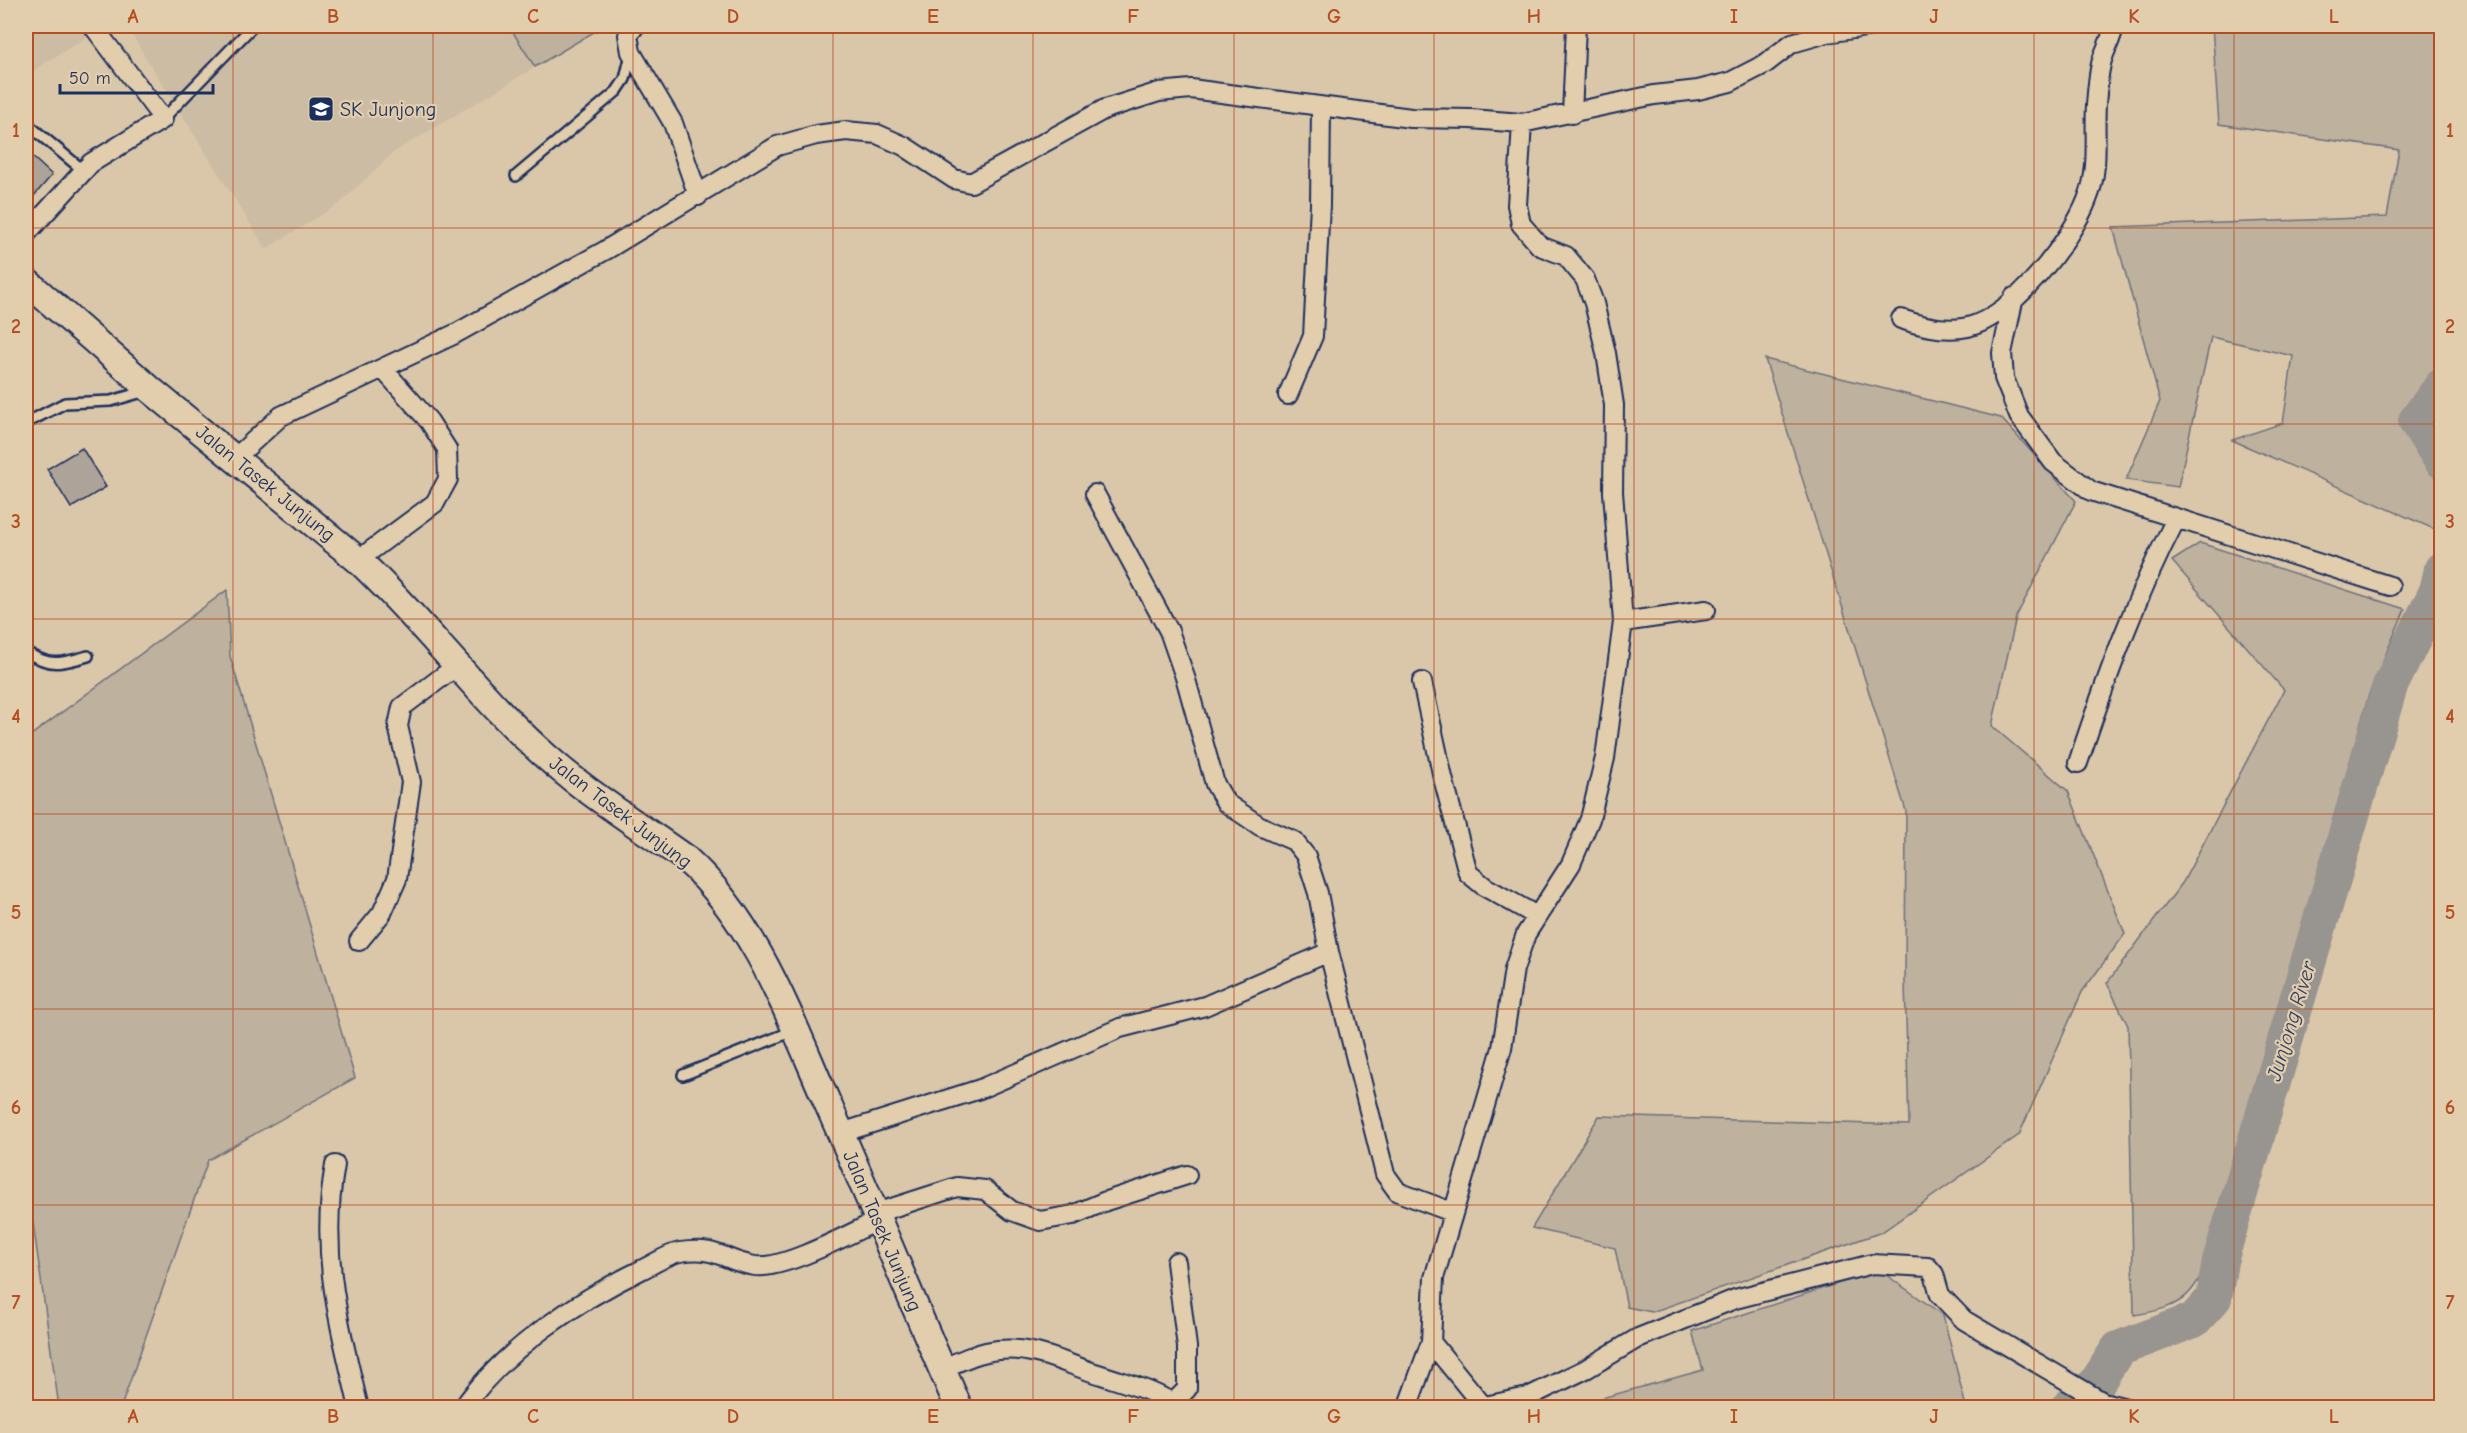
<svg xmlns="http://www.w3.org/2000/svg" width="2467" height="1433" font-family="'Comic Neue',sans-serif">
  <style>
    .built { fill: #cdbca4 }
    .green { fill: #beb19d; stroke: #6c707e; stroke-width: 1.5 }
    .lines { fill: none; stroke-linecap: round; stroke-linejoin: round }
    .river { stroke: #989490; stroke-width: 36 }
    .building { fill: #aea398; stroke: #1b2f5e; stroke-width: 1.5 }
    .lane-casing { stroke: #1b2f5e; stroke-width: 14 }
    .street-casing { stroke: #1b2f5e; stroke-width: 22 }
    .secondary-casing { stroke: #1b2f5e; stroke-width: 30 }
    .lane { stroke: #e2cdac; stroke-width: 9 }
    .street { stroke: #e2cdac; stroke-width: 18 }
    .secondary { stroke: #e2cdac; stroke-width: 26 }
    .grid { fill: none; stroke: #b54e20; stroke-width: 1.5; stroke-opacity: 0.55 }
    .labels { text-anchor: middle; stroke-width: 4.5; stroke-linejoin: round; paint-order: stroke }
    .poi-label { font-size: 20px; fill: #1b2f5e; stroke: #e2cdac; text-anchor: start }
    .street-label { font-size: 20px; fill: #1b2f5e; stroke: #e2cdac }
    .water-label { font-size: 21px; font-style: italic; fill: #2e3e66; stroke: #e2cdac }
    .neatline { fill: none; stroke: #b54e20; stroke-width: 2 }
    .grid-label { font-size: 20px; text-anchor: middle; font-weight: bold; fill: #b54e20 }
  </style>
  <rect width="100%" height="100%" fill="#dac7a9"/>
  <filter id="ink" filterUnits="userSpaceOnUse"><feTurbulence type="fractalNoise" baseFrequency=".0167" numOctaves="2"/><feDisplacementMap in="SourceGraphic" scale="12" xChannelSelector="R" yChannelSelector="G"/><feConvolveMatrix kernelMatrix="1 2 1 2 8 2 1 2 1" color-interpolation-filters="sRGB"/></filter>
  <g filter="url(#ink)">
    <path class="built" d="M26,26H105L26,75Z
      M126,26H604L394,152L339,204L266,249Z"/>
    <path class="green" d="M509,26H604L535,67Z
      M2212,26H2441V367L2402,419L2441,487L2436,530L2232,440L2283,423L2293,356L2211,337L2178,487L2126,480L2160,401L2113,227L2387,217L2399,150L2219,124Z
      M1765,359L2001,418L2076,501L2016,617L1992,726L2068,791L2125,934L2082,992L2019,1135L1882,1232L1652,1312L1627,1307L1615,1248L1532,1228L1599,1116L1909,1125L1905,983L1906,811Z
      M2200,543L2405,609L2369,694L2214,1247C2194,1294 2187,1307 2134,1315L2128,1026L2107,983L2183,882L2284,690L2172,561Z
      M227,590L230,656L355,1078L208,1160L121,1407H59L32,1216L26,1217V739Z
      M1879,1270L1943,1315L1966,1407L1579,1408L1580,1404L1703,1370L1692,1331Z"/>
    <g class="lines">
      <path class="river" d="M2442,386L2416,421L2442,461
        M2068,1408L2096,1384L2118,1349L2194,1320L2214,1298L2220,1261L2390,686L2437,591L2442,569"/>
    </g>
    <path class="building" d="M26,151L52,175L26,205Z
      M82,448L106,487L71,508L47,469Z"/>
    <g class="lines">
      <defs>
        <path id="lane" d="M163,119L253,26
          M26,123L84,171
          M516,176L617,91L625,79L631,54
          M26,423L65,403L111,401L146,391
          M26,652C51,667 60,664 88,656
          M683,1075L793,1031"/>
        <path id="street" d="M635,26L628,35L631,52L673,123L698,196
          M1572,114L1576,26
          M26,234L91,163L163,119L93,26
          M2014,297L2002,353L2004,378L2019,416L2053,462L2091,491L2390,586
          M1901,319C1921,326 1946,332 1968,327C2013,316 2071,241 2087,200C2100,169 2094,137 2096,105C2097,92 2098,77 2101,64C2104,51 2112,39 2114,26
          M1288,395L1313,336L1320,205L1321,107
          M235,458L281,416L455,334L606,250L777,146L816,135L846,131L877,134L904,146L954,179L971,183L1105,109L1159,92L1191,89L1411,118L1471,119L1522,123L1654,95L1698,90L1730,82L1765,64L1792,43L1827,33L1873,26
          M1095,494L1169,631L1186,680L1215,784L1226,803L1260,826L1294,841L1306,856L1318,893L1329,952
          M358,560L435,503L448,479L447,449L429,421L383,369
          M1623,622L1706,610
          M1422,682L1443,778L1468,873L1485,887L1537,916
          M2078,763C2106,679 2135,598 2176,519
          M359,941L382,913L397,879L411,782L398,726L402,707L458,665
          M841,1133L980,1089L1120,1028L1205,1006L1329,952L1385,1174L1398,1192L1452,1212
          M335,1165C319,1253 339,1323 359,1408
          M876,1213L957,1187L985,1190L1012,1211L1040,1221L1073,1215L1106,1201L1187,1175
          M942,1369C960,1361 978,1352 998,1350C1033,1346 1064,1363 1095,1373C1125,1383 1155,1390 1180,1408
          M1173,1403L1187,1389V1347L1176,1262
          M1483,1406L1431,1342L1434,1278L1502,1048L1514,969L1526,934L1571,864L1590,819L1605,758L1623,622L1613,492L1614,405L1606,353L1594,303L1585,279L1566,256L1540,246L1521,224L1517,205L1522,123
          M463,1408C504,1349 579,1300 643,1269C654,1264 668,1254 680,1252C719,1246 723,1261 755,1266C784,1270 851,1233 879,1220
          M1407,1408L1431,1342
          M1475,1408L1528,1397L1586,1369L1638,1338L1735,1299L1872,1264L1928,1267L1934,1274L1940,1295L1964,1320L2103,1402L2126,1408"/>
        <path id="secondary" d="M26,281L151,390L358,560C428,625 484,705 557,766C597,800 643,828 686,859C756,922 790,1018 827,1102C872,1203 914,1306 959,1408"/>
      </defs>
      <use href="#lane" class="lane-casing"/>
      <use href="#street" class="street-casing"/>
      <use href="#secondary" class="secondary-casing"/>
      <use href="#lane" class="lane"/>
      <use href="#street" class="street"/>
      <use href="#secondary" class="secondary"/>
    </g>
  </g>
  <path class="grid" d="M233,26V1408M433,26V1408M633,26V1408M833,26V1408M1033,26V1408M1234,26V1408M1434,26V1408M1634,26V1408M1834,26V1408M2034,26V1408M2234,26V1408M26,228H2442M26,424H2442M26,619H2442M26,814H2442M26,1009H2442M26,1205H2442"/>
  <defs>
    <symbol id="school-square" viewBox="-11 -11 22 22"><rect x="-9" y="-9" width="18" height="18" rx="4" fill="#1b2f5e" stroke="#e2cdac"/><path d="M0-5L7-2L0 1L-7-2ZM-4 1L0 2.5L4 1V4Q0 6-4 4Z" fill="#fff"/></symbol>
  </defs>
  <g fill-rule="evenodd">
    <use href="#school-square" x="306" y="94" width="30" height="30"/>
  </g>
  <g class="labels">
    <g class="poi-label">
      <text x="340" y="116">SK Junjong</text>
    </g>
    <g class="street-label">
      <text transform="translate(266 483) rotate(39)" y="7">Jalan Tasek Junjung</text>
      <text transform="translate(621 812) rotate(37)" y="7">Jalan Tasek Junjung</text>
      <text transform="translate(883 1231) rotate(67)" y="7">Jalan Tasek Junjung</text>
    </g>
    <g class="water-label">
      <text transform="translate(2291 1021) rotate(-73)" y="7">Junjong River</text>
    </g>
  </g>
  <rect width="2467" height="1433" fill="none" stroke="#e2cdac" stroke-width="66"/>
  <path d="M60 84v9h153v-9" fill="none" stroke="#1b2f5e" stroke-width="3"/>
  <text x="69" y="84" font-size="18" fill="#1b2f5e" stroke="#e2cdac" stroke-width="4.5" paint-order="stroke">50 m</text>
  <rect x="33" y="33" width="2401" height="1367" class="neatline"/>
  <g class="grid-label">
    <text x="133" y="23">A</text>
    <text x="333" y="23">B</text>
    <text x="533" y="23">C</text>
    <text x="733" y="23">D</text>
    <text x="933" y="23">E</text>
    <text x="1133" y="23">F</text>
    <text x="1334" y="23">G</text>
    <text x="1534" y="23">H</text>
    <text x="1734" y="23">I</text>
    <text x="1934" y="23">J</text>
    <text x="2134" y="23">K</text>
    <text x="2334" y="23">L</text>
    <text x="16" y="137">1</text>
    <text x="2450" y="137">1</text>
    <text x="16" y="333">2</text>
    <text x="2450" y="333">2</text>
    <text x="16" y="528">3</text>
    <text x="2450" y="528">3</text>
    <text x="16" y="723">4</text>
    <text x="2450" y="723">4</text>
    <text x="16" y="919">5</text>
    <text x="2450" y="919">5</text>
    <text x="16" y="1114">6</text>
    <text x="2450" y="1114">6</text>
    <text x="16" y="1309">7</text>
    <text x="2450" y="1309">7</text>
    <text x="133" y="1423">A</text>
    <text x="333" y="1423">B</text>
    <text x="533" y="1423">C</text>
    <text x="733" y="1423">D</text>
    <text x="933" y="1423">E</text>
    <text x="1133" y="1423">F</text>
    <text x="1334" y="1423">G</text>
    <text x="1534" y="1423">H</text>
    <text x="1734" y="1423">I</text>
    <text x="1934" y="1423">J</text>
    <text x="2134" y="1423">K</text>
    <text x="2334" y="1423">L</text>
  </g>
</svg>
